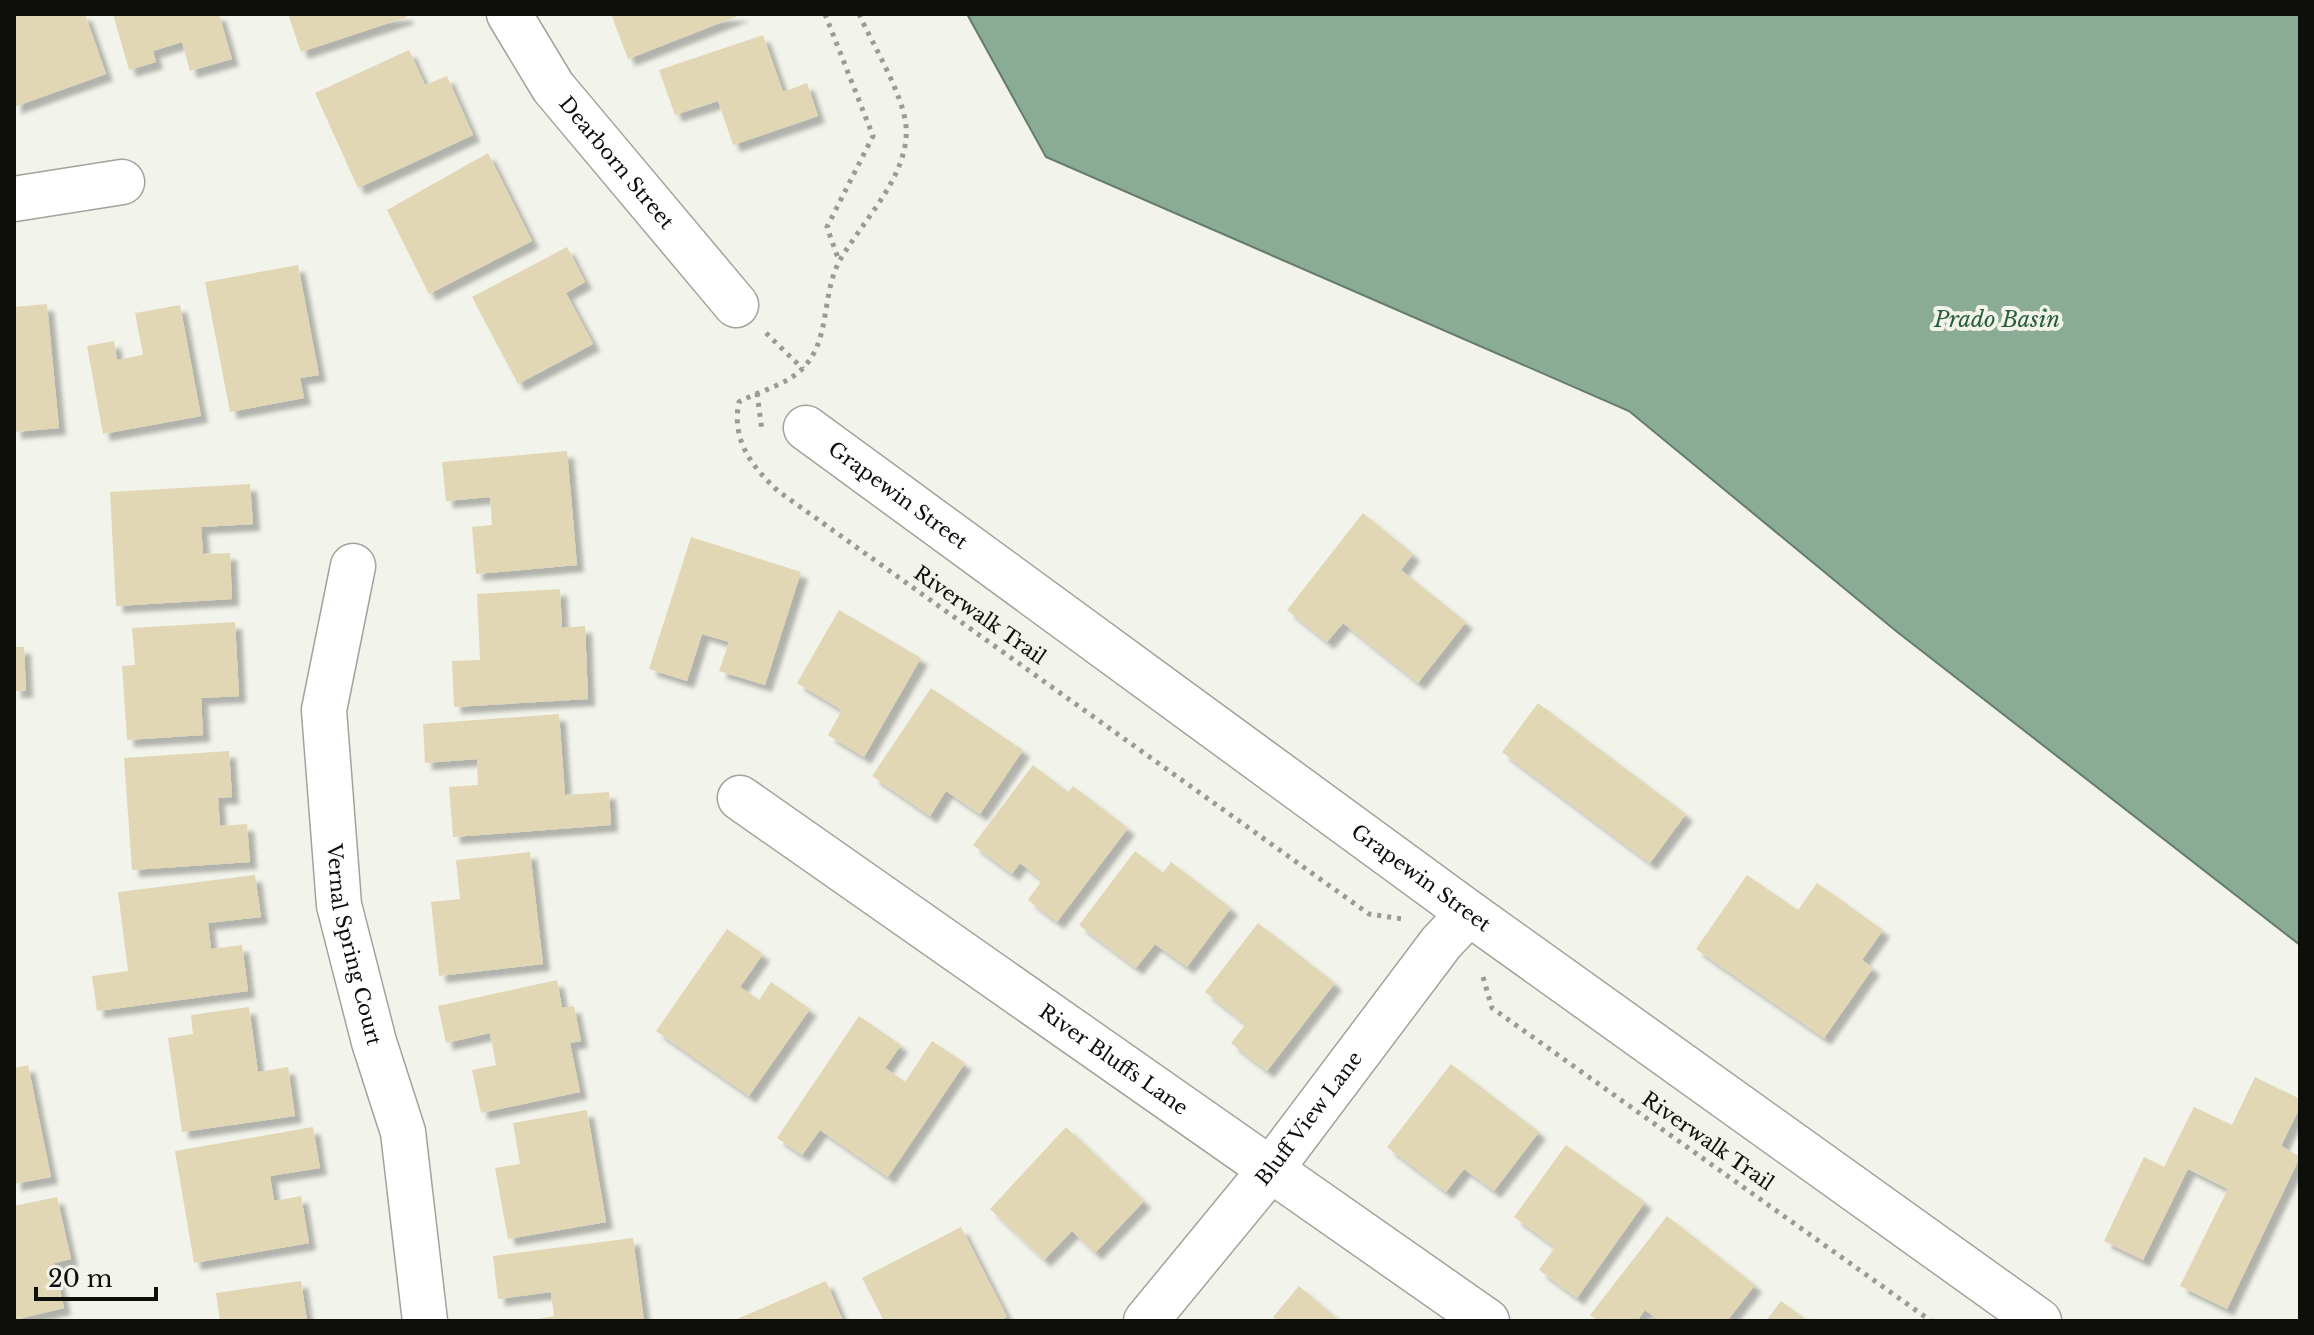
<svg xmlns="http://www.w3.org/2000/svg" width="2314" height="1335" font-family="'Libre Baskerville',serif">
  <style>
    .water { fill: #8aab95; stroke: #657c6c; stroke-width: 2 }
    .building { fill: #e1d7b4; filter: url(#shadow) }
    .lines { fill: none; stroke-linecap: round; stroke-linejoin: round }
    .minor-casing { stroke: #a2a39b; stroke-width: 47 }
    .path { stroke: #9a9b94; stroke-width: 5; stroke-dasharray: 4 6; stroke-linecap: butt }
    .minor { stroke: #fff; stroke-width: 44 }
    .labels { text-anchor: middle; stroke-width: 8; stroke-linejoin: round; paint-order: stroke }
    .street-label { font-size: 20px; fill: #0e0e0b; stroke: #f2f3ea }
    .water-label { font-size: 22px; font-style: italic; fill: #285e3f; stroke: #f2f3ea }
  </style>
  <defs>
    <filter id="shadow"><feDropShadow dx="7" dy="7" stdDeviation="2" flood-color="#0004"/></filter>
  </defs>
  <rect width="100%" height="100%" fill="#f2f3ea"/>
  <path class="water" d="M967,14H2300V945L1896,631L1629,411L1046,157Z"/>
  <path class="building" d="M14,14H85L106,74L14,107Z
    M113,14H219L232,59L190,71L182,42L153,51L156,62L129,70Z
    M288,14H406L407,17L301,52Z
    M611,14H743L628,59Z
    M763,35L783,92L807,83L818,116L733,145L718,101L675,115L659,70Z
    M409,50L425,85L447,76L473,135L358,188L315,93Z
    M488,153L532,241L429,294L387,210Z
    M567,247L585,282L566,293L593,344L518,384L472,297Z
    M298,265L319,375L300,378L304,398L230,412L205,282Z
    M47,304L59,428L14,432V307Z
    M180,305L201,416L103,434L87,346L114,341L117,360L143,355L135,313Z
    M567,451L577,565L476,574L472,527L492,525L490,497L446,501L442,462Z
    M250,484L253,524L201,527L203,554L230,553L232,599L116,606L110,492Z
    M1363,513L1413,554L1401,570L1466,622L1418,683L1343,623L1327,642L1287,610Z
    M691,537L801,572L765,685L719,671L729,642L702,634L687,681L649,669Z
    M560,589L562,628L585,626L588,699L454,707L452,661L480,660L477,594Z
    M839,610L921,658L864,757L828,735L842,710L797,683Z
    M235,622L239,696L201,698L203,735L127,740L122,666L135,665L132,628Z
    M14,647H24L26,691H14Z
    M931,688L1023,750L980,814L946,791L930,816L872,776Z
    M1538,703L1686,814L1650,863L1502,752Z
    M559,714L565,795L609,792L611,825L453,837L449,787L478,785L477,759L425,763L423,724Z
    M229,751L232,797L218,798L220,826L247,824L250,862L132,870L124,758Z
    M1033,765L1068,792L1073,786L1128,828L1057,922L1028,900L1042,880L1020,863L1012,874L973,845Z
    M1135,851L1163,873L1171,862L1231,908L1187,967L1155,944L1136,968L1079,925Z
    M530,852L543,964L439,976L431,902L460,899L456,860Z
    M255,875L261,917L208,923L211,949L242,945L248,991L97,1011L92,976L128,971L118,892Z
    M1747,875L1798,910L1817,883L1883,930L1862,960L1873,968L1824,1038L1696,949Z
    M1258,923L1335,983L1267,1071L1231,1043L1246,1024L1205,992Z
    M727,929L763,954L740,987L759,1000L771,982L810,1009L749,1096L656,1031Z
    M557,980L562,1008L574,1006L581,1041L570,1043L580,1092L481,1113L472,1070L496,1065L490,1033L446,1043L438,1006Z
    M249,1007L258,1072L288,1067L295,1116L182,1132L168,1038L193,1034L191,1015Z
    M859,1016L901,1045L885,1068L905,1082L932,1041L965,1063L888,1177L820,1130L802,1155L777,1138Z
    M1451,1064L1539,1132L1494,1191L1464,1169L1446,1192L1387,1147Z
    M28,1065L51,1177L14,1184V1068Z
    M2255,1077L2300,1099V1107L2281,1146L2300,1157L2227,1309L2180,1286L2228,1189L2188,1169L2143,1260L2104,1241L2144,1157L2164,1167L2194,1107L2232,1125Z
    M587,1110L606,1222L508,1239L495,1168L520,1164L513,1123Z
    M313,1127L320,1168L270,1176L274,1201L301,1196L309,1243L194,1263L175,1151Z
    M1066,1127L1144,1201L1095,1253L1072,1231L1044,1260L990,1209Z
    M1566,1145L1645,1202L1577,1298L1539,1270L1555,1247L1514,1217Z
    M57,1197L71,1259L54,1263L64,1308L14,1320V1206Z
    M1667,1216L1755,1285L1727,1321H1660L1645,1310L1637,1321H1598L1590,1315Z
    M961,1227L1007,1317L999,1321H884L862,1278Z
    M633,1238L644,1321H525L554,1316L551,1292L498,1299L493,1256Z
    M301,1281L307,1321H220L216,1293Z
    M826,1281L843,1321H732Z
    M1299,1286L1340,1321H1278L1273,1317Z
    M1781,1301L1808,1321H1766Z"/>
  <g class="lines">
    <defs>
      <g id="minor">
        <path id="s1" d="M509,14L553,87L736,305"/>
        <path d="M14,199L122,182"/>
        <path id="s2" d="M806,428L1469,913L2039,1321"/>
        <path id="s3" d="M353,566L324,710L339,905L374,1042L403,1132L425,1321"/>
        <path id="s4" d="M740,798L1487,1321"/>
        <path id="s5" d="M1146,1321L1271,1169L1441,943L1469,913"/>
      </g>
    </defs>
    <use href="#minor" class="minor-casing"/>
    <path class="path" d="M825,14L873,136L827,227L839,261
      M859,14C873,45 903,94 906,126C910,175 863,220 840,260C821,294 831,340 803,368C787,385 759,391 739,402C731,440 752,467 778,491L1369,914L1403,919
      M766,333L803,369
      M757,393L762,431
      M1483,977L1492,1008L1931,1321"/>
    <use href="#minor" class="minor"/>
  </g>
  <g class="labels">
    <g class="street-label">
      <text dy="7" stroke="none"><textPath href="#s1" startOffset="184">Dearborn Street</textPath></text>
      <text dy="7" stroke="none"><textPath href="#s2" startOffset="114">Grapewin Street</textPath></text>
      <text transform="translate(980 615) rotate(35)" y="7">Riverwalk Trail</text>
      <text dy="7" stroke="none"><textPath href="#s2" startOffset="762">Grapewin Street</textPath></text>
      <text dy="7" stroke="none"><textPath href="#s3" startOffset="384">Vernal Spring Court</textPath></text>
      <text dy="7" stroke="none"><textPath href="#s4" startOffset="456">River Bluffs Lane</textPath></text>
      <text dy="7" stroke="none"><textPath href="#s5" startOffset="260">Bluff View Lane</textPath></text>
      <text transform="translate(1708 1141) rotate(35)" y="7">Riverwalk Trail</text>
    </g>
    <g class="water-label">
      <text x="1997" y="327">Prado Basin</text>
    </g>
  </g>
  <rect width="2314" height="1335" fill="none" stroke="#0e0e0b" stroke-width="32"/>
  <path d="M36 1287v12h120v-12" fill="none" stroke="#0e0e0b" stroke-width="4"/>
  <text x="48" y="1287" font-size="24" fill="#0e0e0b" stroke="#f2f3ea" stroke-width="6" paint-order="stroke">20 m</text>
</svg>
